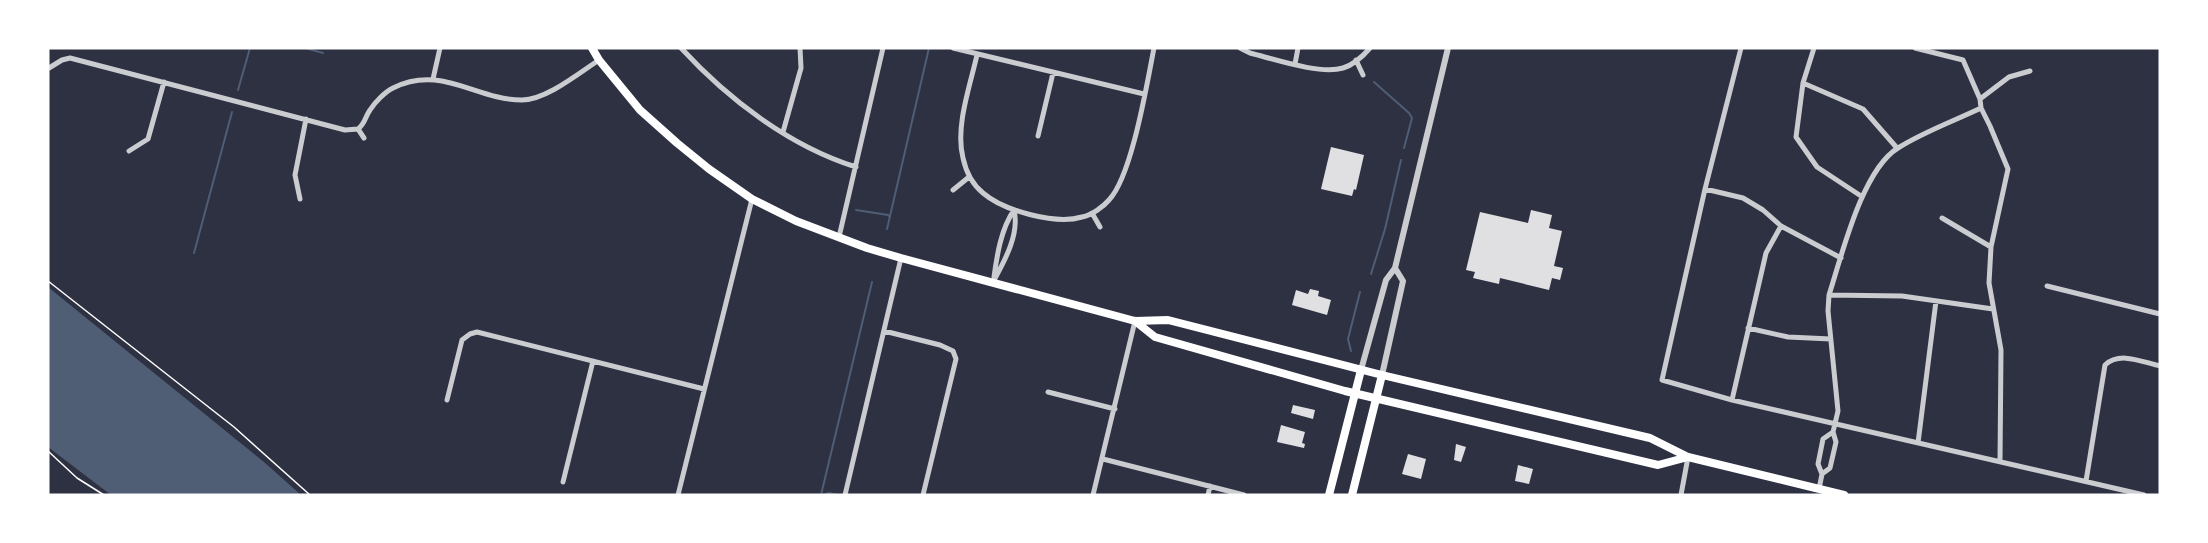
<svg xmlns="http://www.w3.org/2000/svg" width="2208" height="543" font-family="'Fira Sans Condensed',sans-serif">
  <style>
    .water { fill: #4f5d75 }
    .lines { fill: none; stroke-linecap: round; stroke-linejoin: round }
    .stream { stroke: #4f5d75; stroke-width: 2 }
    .building { fill: #e0e0e3 }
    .path { stroke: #fff; stroke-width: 1.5 }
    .minor { stroke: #caccd0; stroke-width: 5 }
    .tertiary { stroke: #caccd0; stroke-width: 6 }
    .primary { stroke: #fff; stroke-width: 8 }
  </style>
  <rect width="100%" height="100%" fill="#2d3142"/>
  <path class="water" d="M48,287L264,462L301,495H111L48,447Z"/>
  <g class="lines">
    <path class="stream" d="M305,48L323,53
      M1374,82L1409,113L1412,118L1404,148
      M238,90L250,48
      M856,210L888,215L890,217
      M887,229L929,48
      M194,253L232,112
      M1371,274L1385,229L1401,160
      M1351,351L1348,339L1360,292
      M821,495L872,282
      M823,495L829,493L838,495"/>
  </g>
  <path class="building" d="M1331,147L1364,155L1356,190L1354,189L1352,196L1321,189Z
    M1531,210L1552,215L1549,228L1562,231L1554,266L1563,268L1560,280L1552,278L1549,290L1500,278L1499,284L1473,278L1475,272L1466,270L1480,212L1528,223Z
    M1310,289L1319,291L1318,296L1331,300L1327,315L1292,305L1296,290L1308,294Z
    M1293,405L1315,410L1313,419L1291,413Z
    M1281,425L1305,432L1302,443L1305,444L1304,448L1277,442Z
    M1456,444L1466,447L1461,462L1454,460Z
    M1408,454L1426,459L1421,479L1402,474Z
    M1518,465L1533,469L1529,484L1515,481Z"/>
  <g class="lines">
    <path class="path" d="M48,281L234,427L310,495
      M48,451L77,478L104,495"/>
    <path class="minor" d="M681,48C728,99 789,146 856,167
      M953,48L1144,94
      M1240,48L1250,53C1274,59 1320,75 1343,68C1353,65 1364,55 1370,48
      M1741,48L1705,189L1662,380L1732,400L2144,495
      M1814,48L1803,83L1796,137L1817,167L1861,196
      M1915,48L1963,60L1980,99L1981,108L1990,126L2008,169L1991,247L1989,283L2001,350L2000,462
      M977,55C970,86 955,127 963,158C966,172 972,184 983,193C1004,211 1056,225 1082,217C1092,215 1103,207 1109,200C1132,176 1147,83 1154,48
      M1356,60L1363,75
      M1295,64L1298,48
      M49,68L62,60L70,58L345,130L358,129
      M433,79L440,48
      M1803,83L1863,109L1897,148
      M1980,99L2009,77L2030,71
      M358,129C365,124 365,117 370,110C375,102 385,92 393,88C441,64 476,100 522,100C546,100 579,73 599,60
      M358,129L364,138
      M783,132L801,68L800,48
      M1038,136L1053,73
      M129,151L148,139L164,82
      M1705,189L1743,198L1763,210L1781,226L1841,258
      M953,190L969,177
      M300,199L295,175L306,119
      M1092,213L1100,227
      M1942,218L1991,247
      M839,237L883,48
      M994,277C997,255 1001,229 1014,210
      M993,282C1004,262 1020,234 1014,210
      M2047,286L2160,314
      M1829,295L1902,296L1993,309
      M1748,328L1788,337L1831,339
      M884,331L940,345L953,351L956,359L923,495
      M1048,392L1115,409
      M447,400L462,340L470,334L477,332L704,389
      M1732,400L1766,253L1781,226
      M1918,443L1936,301
      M1103,459L1244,495
      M1822,474L1830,468L1836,442L1833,432L1838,411L1828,311L1829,295C1842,255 1862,170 1898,148C1923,132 1954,121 1981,108
      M2086,481L2105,365C2120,351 2142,362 2160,366
      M563,482L593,361
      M1819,489L1822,474L1818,464L1823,439L1833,432
      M678,495L752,199
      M845,495L901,258
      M1093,495L1135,321
      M1208,495L1210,486
      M1681,495L1688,457"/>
    <path class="tertiary" d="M1361,370L1386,280L1395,268L1448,48
      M1382,375L1403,281L1395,268"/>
    <path class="primary" d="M592,48L599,60L640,110L677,143L709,169L752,199L796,221L867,248L901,258L1135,321L1168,320L1382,375L1650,438L1688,457L1844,495
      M1135,321L1155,337L1345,391L1658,465L1688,457
      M1329,495L1361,370
      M1352,495L1382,375"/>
  </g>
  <rect width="2208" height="543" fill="none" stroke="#ffffff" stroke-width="99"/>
</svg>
